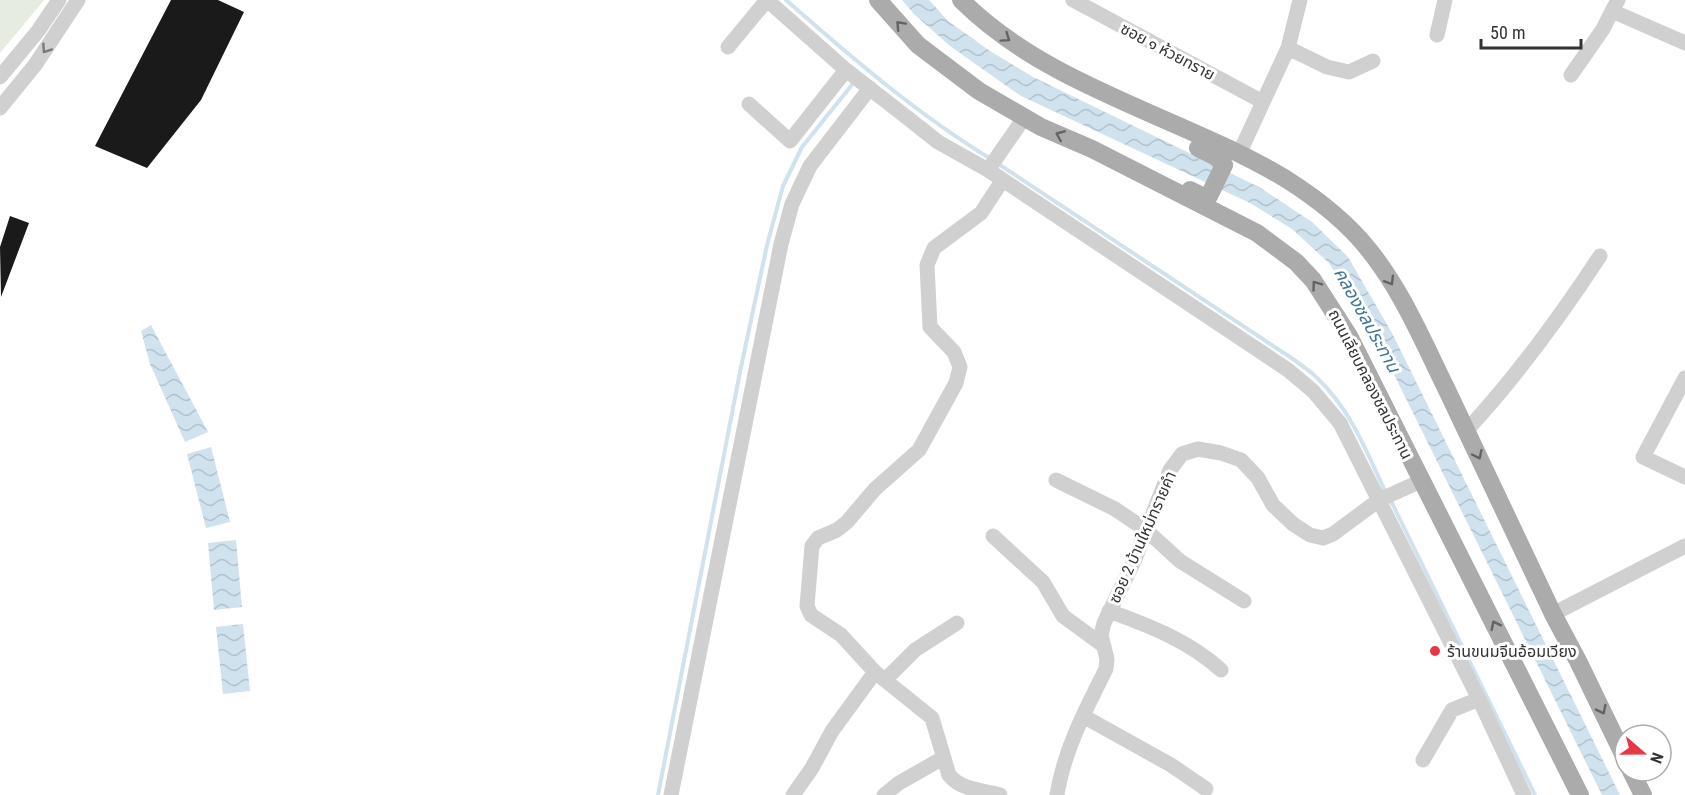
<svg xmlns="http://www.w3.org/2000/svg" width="1685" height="795" font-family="'Roboto Condensed','Noto Sans Thai',sans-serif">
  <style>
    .grass { fill: #e6ecdf }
    .water { fill: url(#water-waves) }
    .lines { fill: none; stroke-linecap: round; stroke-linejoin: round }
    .stream { stroke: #cfe2ee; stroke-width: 4 }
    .building { fill: #1a1a1a }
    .minor { stroke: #d0d0d0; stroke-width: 15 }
    .major { stroke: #ababab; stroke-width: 18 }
    .oneway { stroke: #636363 }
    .oneway2 { stroke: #7a7a7a }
    .poi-dot { fill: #e63946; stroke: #fff; stroke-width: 2 }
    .labels { text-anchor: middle; stroke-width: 6; stroke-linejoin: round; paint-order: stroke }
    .street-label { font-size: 16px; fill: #333; stroke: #fff }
    .poi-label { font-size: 16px; fill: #333; stroke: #fff; text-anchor: start }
    .water-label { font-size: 18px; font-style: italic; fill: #3f7597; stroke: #fff }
  </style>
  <defs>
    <pattern id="water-waves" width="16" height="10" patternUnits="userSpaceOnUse" patternTransform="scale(1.5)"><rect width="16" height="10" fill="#cfe2ee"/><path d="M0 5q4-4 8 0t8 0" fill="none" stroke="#b2c2cd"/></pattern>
  </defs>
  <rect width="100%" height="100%" fill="#fff"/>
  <path class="grass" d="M0,0H44L0,53Z"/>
  <path class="water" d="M902,0H929L948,21L990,51L1033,77L1259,187L1312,222L1348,257L1392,333L1620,795H1602L1376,338L1329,263L1292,229L1250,203L1021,96L950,46L914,14Z
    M151,325L208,432L185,442L150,364L141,331Z
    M211,447L230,522L206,528L187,454Z
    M236,540L242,607L214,610L208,543Z
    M243,624L250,691L223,694L216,627Z"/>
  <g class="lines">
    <path class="stream" d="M786,0C851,57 917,114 991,159
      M997,163L1296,361C1303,367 1312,372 1318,379C1351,410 1367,453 1386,493
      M1390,499L1535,795
      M658,795L740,372L767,245L783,186L802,147L855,81"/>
  </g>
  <path class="building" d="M171,0H218L244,12L201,100L147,168L95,146Z
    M10,216L29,223L1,297L0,247Z"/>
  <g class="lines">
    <path class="minor" d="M767,0L846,70L909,119L938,142L988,170L1288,370L1313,391L1340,423L1479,699L1524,795
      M1073,0L1263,102
      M1618,0L1612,11L1685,43
      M1437,35L1445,0
      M728,47L767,0
      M1288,48L1327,67L1349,72L1373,61
      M1571,75L1603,29L1612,11
      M0,77L38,31L59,0
      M749,104L790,141L846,70
      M0,108L35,65L78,0
      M1239,154L1288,48L1300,0
      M988,170L1024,118
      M1685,378L1643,457L1685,477
      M1467,430C1516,377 1560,317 1600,256
      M1056,480L1115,509L1146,530L1180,561L1244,601
      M993,536L1043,582L1063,616L1104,646
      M1109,611C1150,626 1189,641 1221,670
      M1553,614L1685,546
      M885,680L915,650L957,623
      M1083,716L1171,765L1206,789
      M1423,760L1452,710L1479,699
      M671,795L781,244L792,204L810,166L870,88
      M793,795L812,768L832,731L875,672
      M884,795L899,783L943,758
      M1000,795C982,790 961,790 949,775L932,718L875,672L841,635L811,615L807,606L812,546L818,538L837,530L847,522L875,489L919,450L956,383L960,367L954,352L930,327L927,265L934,248L981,213L1002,181
      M1057,795C1064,750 1086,709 1106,669L1107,659L1101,635L1104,623L1135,559L1170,470L1182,454L1198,449L1221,453L1241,460L1258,478L1273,505L1293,524L1310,535L1323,538L1333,534L1379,500L1421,481"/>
    <path class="major" d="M878,0L918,45L979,91L1041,127L1092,149L1257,233L1296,262L1313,280L1349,336L1580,795
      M961,0C1049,88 1181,116 1286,179C1316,198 1347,222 1369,250C1402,291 1423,341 1446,388C1482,463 1517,539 1553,614L1578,661L1625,758
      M1190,190L1204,197L1209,196L1224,165L1216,157L1198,148
      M1631,771L1643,795"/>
  </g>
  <defs><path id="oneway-chevron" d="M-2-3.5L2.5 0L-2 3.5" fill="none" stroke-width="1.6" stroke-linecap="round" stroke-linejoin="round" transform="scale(1.5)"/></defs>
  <g class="oneway">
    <use href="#oneway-chevron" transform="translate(900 25) rotate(-133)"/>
    <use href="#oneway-chevron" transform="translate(1006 38) rotate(35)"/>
    <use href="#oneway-chevron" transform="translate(1060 135) rotate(-157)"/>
    <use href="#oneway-chevron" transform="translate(1390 281) rotate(59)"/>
    <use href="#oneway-chevron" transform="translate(1316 285) rotate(-126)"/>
    <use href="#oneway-chevron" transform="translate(1478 455) rotate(65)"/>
    <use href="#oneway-chevron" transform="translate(1495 625) rotate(-117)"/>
    <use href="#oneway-chevron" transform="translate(1602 710) rotate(64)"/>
  </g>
  <use class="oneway2" href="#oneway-chevron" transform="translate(46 49) rotate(124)"/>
  <circle class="poi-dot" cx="1435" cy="651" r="6"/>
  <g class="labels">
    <g class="street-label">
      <text transform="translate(1168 51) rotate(28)" y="6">ซอย ๑ ห้วยทราย</text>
      <text transform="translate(1371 384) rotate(63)" y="6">ถนนเลียบคลองชลประทาน</text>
      <text transform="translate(1142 537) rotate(-66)" y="6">ซอย 2 บ้านใหม่ทรายคำ</text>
    </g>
    <g class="poi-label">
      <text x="1447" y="657">ร้านขนมจีนอ้อมเวียง</text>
    </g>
    <g class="water-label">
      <text transform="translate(1367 320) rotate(61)" y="6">คลองชลประทาน</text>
    </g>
  </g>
  <g transform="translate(1643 753) rotate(110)"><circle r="28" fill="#ffffff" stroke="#adadad" stroke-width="1.5"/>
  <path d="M0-4.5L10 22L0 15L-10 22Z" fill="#e63946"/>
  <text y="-9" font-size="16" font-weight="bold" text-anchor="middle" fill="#333333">N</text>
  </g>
  <path d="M1481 39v9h100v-9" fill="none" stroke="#333333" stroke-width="3"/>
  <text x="1490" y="39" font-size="18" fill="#333333" stroke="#ffffff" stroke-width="4.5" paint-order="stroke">50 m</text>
</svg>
